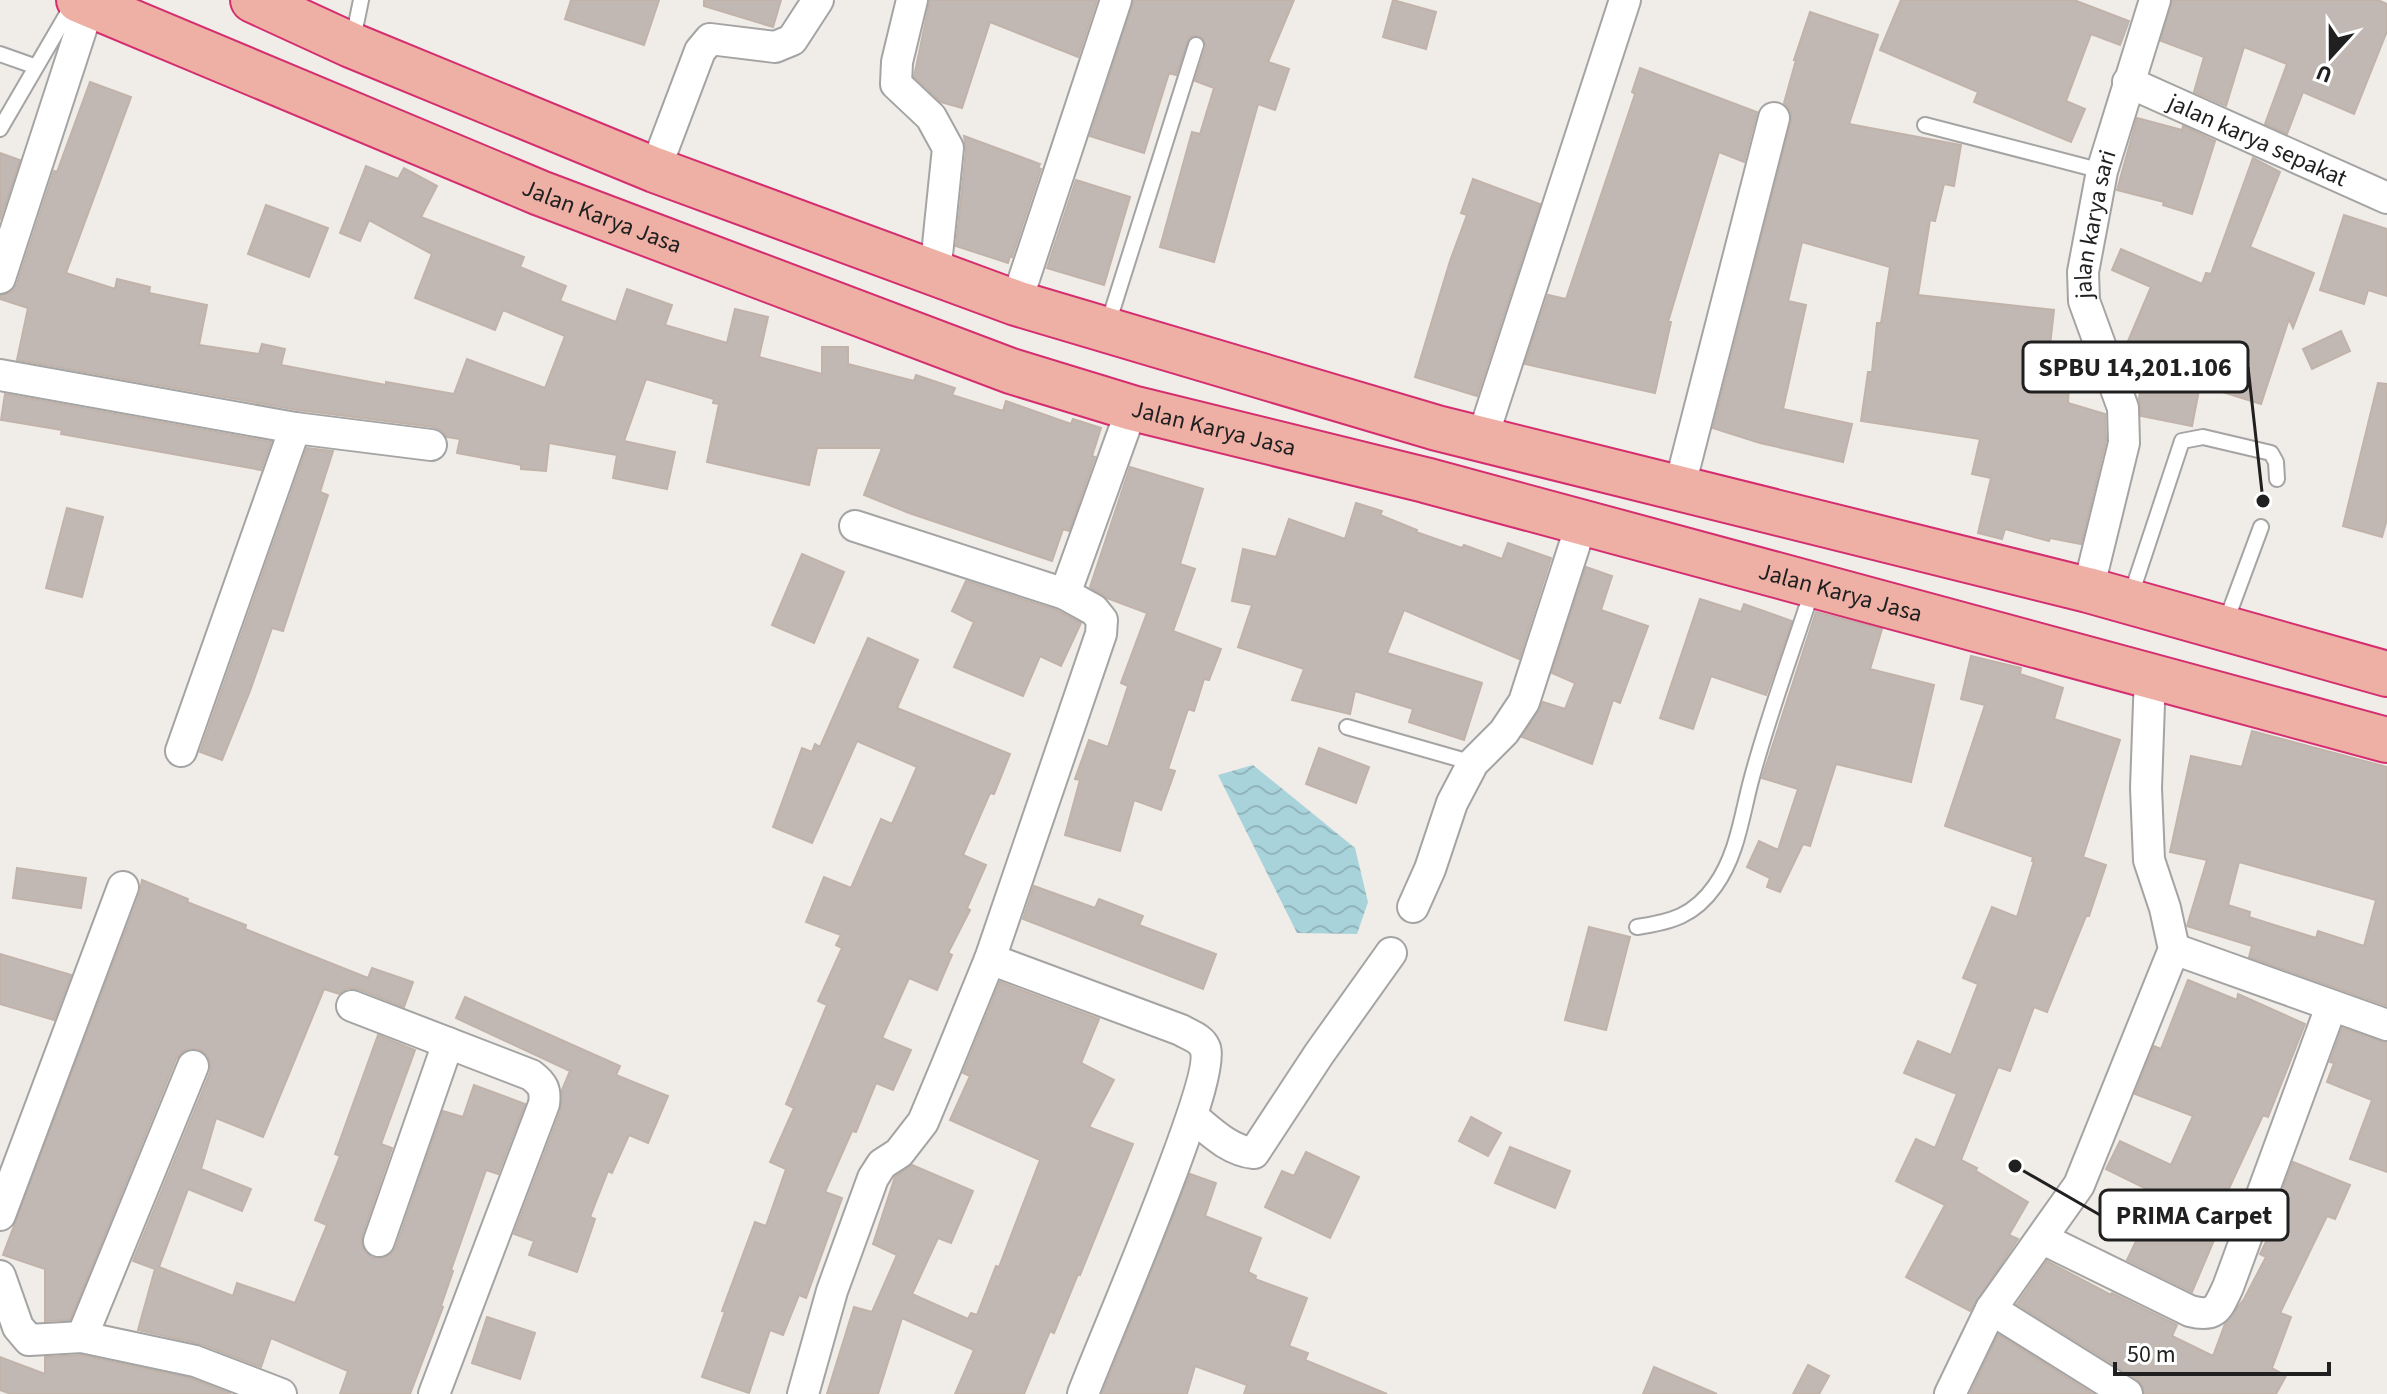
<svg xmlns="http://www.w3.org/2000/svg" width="2387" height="1394" font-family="'Source Sans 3',sans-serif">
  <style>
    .water { fill: url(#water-waves) }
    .building { fill: #c1b8b3; stroke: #c1b3aa; stroke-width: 2; fill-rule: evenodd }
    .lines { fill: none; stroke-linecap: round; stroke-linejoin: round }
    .service-casing { stroke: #a4a4a4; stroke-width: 18 }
    .minor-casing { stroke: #a4a4a4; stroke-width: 34 }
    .trunk-casing { stroke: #d42e70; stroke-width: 48 }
    .service { stroke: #fff; stroke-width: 14 }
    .minor { stroke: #fff; stroke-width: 30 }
    .trunk { stroke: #eeb0a5; stroke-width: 44 }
    .labels { text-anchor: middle; stroke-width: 8; stroke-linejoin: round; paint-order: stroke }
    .street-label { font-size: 24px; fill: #202020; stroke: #fff }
    .leader { fill: none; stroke: #202020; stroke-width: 3 }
    .callout-dot { fill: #202020; stroke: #fff; stroke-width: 3 }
    .callout { fill: #fff; stroke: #202020; stroke-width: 3 }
    .callout-label { font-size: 26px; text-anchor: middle; font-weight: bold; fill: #202020 }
  </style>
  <defs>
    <pattern id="water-waves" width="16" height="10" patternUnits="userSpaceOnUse" patternTransform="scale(2)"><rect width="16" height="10" fill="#a9d3db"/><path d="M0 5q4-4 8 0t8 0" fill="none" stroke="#91b5bc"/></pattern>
  </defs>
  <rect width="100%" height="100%" fill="#f0ece7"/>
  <path class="water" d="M1253,765L1355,848L1368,902L1357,934L1297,933L1218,775Z"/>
  <path class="building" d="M571,0H659L644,45L565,19Z
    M704,0H781L773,27L704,6Z
    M930,0H1097L1078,57L990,22L962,108L941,102L914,77Z
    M1134,0H1294L1268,62L1289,69L1275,110L1258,104L1214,262L1160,247L1192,132L1200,134L1214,88L1195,81L1206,47L1203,38L1195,35L1189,38L1176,75L1169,73L1144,153L1090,136Z
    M1393,0L1436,12L1426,49L1383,37Z
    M1901,0H2074L2129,21L2120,45L2091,34L2066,101L2085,109L2071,142L1974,102L1978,92L1880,50Z
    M2172,0H2378L2387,4V31L2354,114L2303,92L2287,134L2265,124L2287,64L2244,47L2226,106L2194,92L2204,57L2161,41Z
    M1810,12L1878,35L1849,124L1961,145L1954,186L1944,184L1935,221L1930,220L1918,295L2054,310L2048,364L2070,365L2068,403L2105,414L2106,441L2081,544L2050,538L2049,541L2005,529L2002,539L1978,533L1991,478L1972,474L1980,439L1861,421L1868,372H1872L1877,323H1881L1890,267L1802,242L1788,301L1806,305L1783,409L1852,424L1843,462L1760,443L1713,428L1791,122V112L1784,103L1796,60H1794Z
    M1640,68L1757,112L1744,162L1719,152L1668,322H1671L1655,393L1525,364L1548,295L1566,299L1635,94L1632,92Z
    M90,82L131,97L66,273L115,289L117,279L150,287L149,293L207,305L199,345L259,354L262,344L285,349L281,365L386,385V382L454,394L467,359L545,388L565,336L503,310L495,330L415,298L432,254L369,220L360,241L340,233L366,166L398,179L404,168L437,186L421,217L524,257L520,267L566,286L560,301L616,322L627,289L672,305L665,325L727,343L735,309L768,317L759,357L822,374V347H848V364L914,381L916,375L955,388L952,395L1003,411L1006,401L1071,424L1073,419L1101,428L1092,456L1095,457L1069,531L1063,529L1052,561L909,513L864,495L882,448H817L809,485L707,462L719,404L713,403L714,399L646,379L624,441L675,452L667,489L613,478L617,455L549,443L546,471L521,469V465L457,453L460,439L447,437L441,430L433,427L298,410L17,360L28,308L0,299V296L11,292L17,284L54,171L57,172Z
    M2137,118L2182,130L2183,126L2215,141L2192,214L2163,205L2164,202L2117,190Z
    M964,136L1040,164L1038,168L1041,169L1012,257L1010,256L1008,263L956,246L966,150Z
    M0,153L20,160L0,220Z
    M2253,158L2280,172L2250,247L2314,273L2293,328L2289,319L2261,404L2200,385L2192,426L2141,416L2139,398L2146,363L2123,353L2151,287L2112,270L2121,249L2202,284L2206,273L2211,274Z
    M1473,179L1540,204L1477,396L1415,377L1450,261L1467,215L1461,213Z
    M1076,180L1130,197L1104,285L1047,268Z
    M266,205L328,228L309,277L248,254Z
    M2344,215L2387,229V296L2368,290L2364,304L2320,290Z
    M2341,331L2350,351L2312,369L2303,349Z
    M2378,383L2387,384V519L2382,537L2343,526Z
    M5,394L271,442L261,470L61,434L62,430L1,420Z
    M307,448L333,451L320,492L328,495L283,631L272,628L250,691L222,760L200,752Z
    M1130,467L1203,489L1180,564L1195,569L1173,631L1221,649L1209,680L1204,679L1194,711L1188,709L1168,769L1175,771L1161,810L1134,800L1120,851L1065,835L1080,780L1075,779L1089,740L1108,747L1128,686L1121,683L1147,613L1107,598L1090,587Z
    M1356,503L1382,511L1380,515L1417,530L1416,532L1462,548L1464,545L1502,559L1508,543L1551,558L1519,659L1404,610L1387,653L1482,683L1464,740L1409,722L1413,709L1355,691L1350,714L1292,700L1304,669L1238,647L1252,605L1232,601L1243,549L1276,557L1289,519L1345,539Z
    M67,508L103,517L82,597L46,588Z
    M802,554L844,572L814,643L772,625Z
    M1586,567L1612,576L1601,610L1648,626L1620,703L1613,700L1592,764L1522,737L1543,702L1565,709L1575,683L1552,673Z
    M966,581L1056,610L1081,623L1061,666L1040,656L1023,696L954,667L974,622L952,611Z
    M1700,599L1741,612L1744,604L1792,621L1766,695L1711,676L1693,729L1660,718Z
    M1816,612L1882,629L1870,669L1934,685L1911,782L1836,764L1810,846L1803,844L1780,892L1767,887L1770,878L1747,867L1759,841L1778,850L1798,789L1762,778Z
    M868,638L918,660L897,708L1010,754L994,794L990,793L963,855L986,865L967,908L970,910L948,953L952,955L937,990L909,978L882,1038L911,1050L893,1090L876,1083L856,1132L852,1131L825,1192L842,1198L806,1298L799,1295L783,1335L770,1330L749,1393L702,1377L725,1312L722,1311L755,1222L766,1226L786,1169L770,1162L794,1108L786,1104L827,1005L818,1001L842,948L836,945L841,935L806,922L824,877L851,888L881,819L892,824L917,767L857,741L812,843L773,827L802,748L812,752L815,744L820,747Z
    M1971,656L2021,668L2020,674L2063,688L2054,719L2120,740L2083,857L2106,865L2089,916H2086L2047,1012L2034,1007L2010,1071L1998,1067L1961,1160L1977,1168L1976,1171L2028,1202L2009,1235L2018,1239L1970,1311L1906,1277L1945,1205L1896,1181L1916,1139L1935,1148L1957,1094L1904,1073L1918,1041L1951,1055L1978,984L1963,978L1992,907L2017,917L2034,861H2032L2033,857L1945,826L1985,705L1961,699Z
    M2252,731L2387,767V1006L2249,957L2252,946L2187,926L2207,860L2170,852L2191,756L2242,767ZM2239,862L2376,900L2364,946L2318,931L2316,938L2249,917L2250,912L2228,905Z
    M1319,748L1369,767L1356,803L1306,784Z
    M17,868L86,878L81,908L13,898Z
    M142,880L188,899L187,902L246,925L245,929L368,978L372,968L413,982L404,1007L358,989L348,988L339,994L324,989L263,1137L216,1118L201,1169L251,1189L242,1211L188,1189L159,1267L233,1296L237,1283L295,1303L327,1225L315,1220L340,1156L335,1154L378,1035L415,1050L381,1144L392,1148L362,1236V1245L365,1252L372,1258H383L391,1254L396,1247L443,1111L463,1117L474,1085L525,1104L498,1174L486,1170L451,1270L453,1271L441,1306L443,1307L410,1394H340L348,1371L271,1338L261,1367L201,1344L138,1330L155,1269L133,1261L210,1073L211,1064L208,1056L199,1049L190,1048L183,1051L176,1059L70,1320L45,1321V1269L3,1255L140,893Z
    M1034,886L1095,908L1099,899L1143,916L1139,925L1216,954L1203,989L1023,919Z
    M1589,927L1630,937L1606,1030L1565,1020Z
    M0,954L71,975L54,1020L0,1004Z
    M2188,980L2237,1000L2238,994L2305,1024L2268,1117L2263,1115L2225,1197L2231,1200L2192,1292L2127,1260L2139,1235L2143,1236L2161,1196L2106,1169L2120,1141L2171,1165L2193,1116L2135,1094L2154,1046L2161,1049Z
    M1000,982L1099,1019L1081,1063L1114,1080L1089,1127L1133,1144L1080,1275L1078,1274L1054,1333L1050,1331L1024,1394H955L974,1350L902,1318L878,1394H827L854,1307L872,1312L897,1255L873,1244L895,1177L912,1165L973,1191L951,1243L938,1238L912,1294L968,1319L971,1313L977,1315L996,1266L999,1267L1040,1160L950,1120L970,1076L963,1073Z
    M465,997L620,1066L616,1075L668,1096L648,1143L629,1135L612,1173L608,1171L590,1217L595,1219L577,1272L529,1255L534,1241L514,1234L561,1110L562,1090L570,1071L456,1018Z
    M2342,1028L2387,1043V1172L2350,1159L2372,1100L2327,1082L2334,1063L2330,1062Z
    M1471,1117L1501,1133L1488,1156L1459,1141Z
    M1510,1147L1570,1171L1555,1208L1495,1183Z
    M1306,1152L1359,1177L1330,1238L1265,1207L1282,1171L1294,1176Z
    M2293,1162L2350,1185L2335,1219L2327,1216L2280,1313L2291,1317L2272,1368L2286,1376L2276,1394H2145L2142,1385L2137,1379L2017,1304L2047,1261L2111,1295L2112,1293L2177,1325L2172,1336L2213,1356L2225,1324L2244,1299L2266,1257L2260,1254L2287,1199L2280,1197Z
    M1190,1174L1216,1183L1205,1216L1261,1238L1248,1272L1256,1276L1255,1279L1307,1298L1289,1346L1308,1353L1305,1360L1387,1394H1244L1247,1385L1195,1366L1187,1394H1102Z
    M487,1317L535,1333L520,1379L472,1363Z
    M1998,1335H1999L2093,1394H1970Z
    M81,1355L190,1378L231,1394H11L0,1390V1357L45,1374V1357Z
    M1808,1365L1829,1376L1819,1394H1793Z
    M1654,1367L1717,1394H1643Z"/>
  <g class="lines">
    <defs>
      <path id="service" d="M353,39L361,0
        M0,54L34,66
        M1925,125L2102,171
        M0,129L74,2
        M1107,327L1196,45
        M2130,598L2182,441L2203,437L2271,453L2276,462L2277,479
        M2225,624L2261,527
        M1347,727L1473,763
        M1637,927C1671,922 1694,916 1715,886C1738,854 1742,813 1752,777C1769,714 1792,652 1812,591"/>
      <g id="minor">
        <path d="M912,0L897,62L896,84L931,117L948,148L935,274"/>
        <path id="s1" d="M2128,82L2387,198"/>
        <path d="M655,170L700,51L710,39L775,47L792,40L818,0"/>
        <path d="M0,278L89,5"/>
        <path d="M1016,303L1116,0"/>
        <path d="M0,375L295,428L431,445"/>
        <path d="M1482,439L1625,0"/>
        <path d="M1679,489L1774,118"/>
        <path id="s2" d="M2088,590L2124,443L2123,408L2084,301L2083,272L2102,171L2155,0"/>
        <path d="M1065,594L1132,408"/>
        <path d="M181,751L295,428"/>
        <path d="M1413,907L1430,869L1452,803L1473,763L1504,732L1524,702L1582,522"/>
        <path d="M2174,949L2387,1025"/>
        <path d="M990,959L1181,1030C1189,1035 1201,1038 1205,1048C1218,1079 1101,1345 1083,1394"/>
        <path d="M352,1006L531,1075C543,1084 546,1090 544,1104L434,1394"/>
        <path d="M1193,1117C1211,1132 1230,1151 1254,1153L1319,1054L1391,953"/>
        <path d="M0,1215L123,887"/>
        <path d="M2043,1239L2190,1311C2216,1318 2218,1308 2228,1287L2328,1015"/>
        <path d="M379,1241L448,1043"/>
        <path d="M0,1276L18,1327L29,1340L82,1337L195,1361L281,1394"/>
        <path d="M1991,1309L2127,1394"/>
        <path d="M82,1337L193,1066"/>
        <path d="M803,1394L832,1291L873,1178L882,1164L899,1153L923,1122L946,1067L990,959L1101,634L1102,620L1094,610L1065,594L855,526"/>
        <path d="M1950,1394L1991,1309L2079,1185L2174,949L2165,908L2149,860L2146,788L2150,675"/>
      </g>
      <g id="trunk">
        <path id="s3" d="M79,0L540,193L1011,371L1132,408L1425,480L2387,740"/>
        <path d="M253,0L351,45L655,170L1016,303L1437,428L2088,590L2387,674"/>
      </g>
    </defs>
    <use href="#service" class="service-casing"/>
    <use href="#minor" class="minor-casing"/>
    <use href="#trunk" class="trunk-casing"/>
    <use href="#service" class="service"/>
    <use href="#minor" class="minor"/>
    <use href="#trunk" class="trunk"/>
  </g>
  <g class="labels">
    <g class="street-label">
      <text dy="8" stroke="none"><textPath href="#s1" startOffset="142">jalan karya sepakat</textPath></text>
      <text dy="8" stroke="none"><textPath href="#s3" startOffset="566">Jalan Karya Jasa</textPath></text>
      <text dy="8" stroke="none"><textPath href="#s2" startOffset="378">jalan karya sari</textPath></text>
      <text dy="8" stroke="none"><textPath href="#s3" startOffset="1214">Jalan Karya Jasa</textPath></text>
      <text dy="8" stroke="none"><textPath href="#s3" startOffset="1862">Jalan Karya Jasa</textPath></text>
    </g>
  </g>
  <path class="leader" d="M2263 501L2248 367M2015 1166L2100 1215"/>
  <g class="callout-dot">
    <circle cx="2263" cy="501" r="8"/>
    <circle cx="2015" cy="1166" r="8"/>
  </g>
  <g class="callout">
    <rect x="2023" y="342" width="225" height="50" rx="8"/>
    <rect x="2100" y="1190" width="188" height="50" rx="8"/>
  </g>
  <g class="callout-label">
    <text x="2135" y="376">SPBU 14,201.106</text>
    <text x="2194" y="1224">PRIMA Carpet</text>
  </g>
  <g transform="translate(2331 56) rotate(201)" stroke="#ffffff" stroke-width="6" paint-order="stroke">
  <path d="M0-6L14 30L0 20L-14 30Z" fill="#202020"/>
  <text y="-12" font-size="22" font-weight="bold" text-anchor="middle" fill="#202020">U</text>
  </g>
  <path d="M2115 1362v12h214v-12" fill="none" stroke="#202020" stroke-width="4"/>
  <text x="2127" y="1362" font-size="24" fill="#202020" stroke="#ffffff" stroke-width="6" paint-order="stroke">50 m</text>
</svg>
